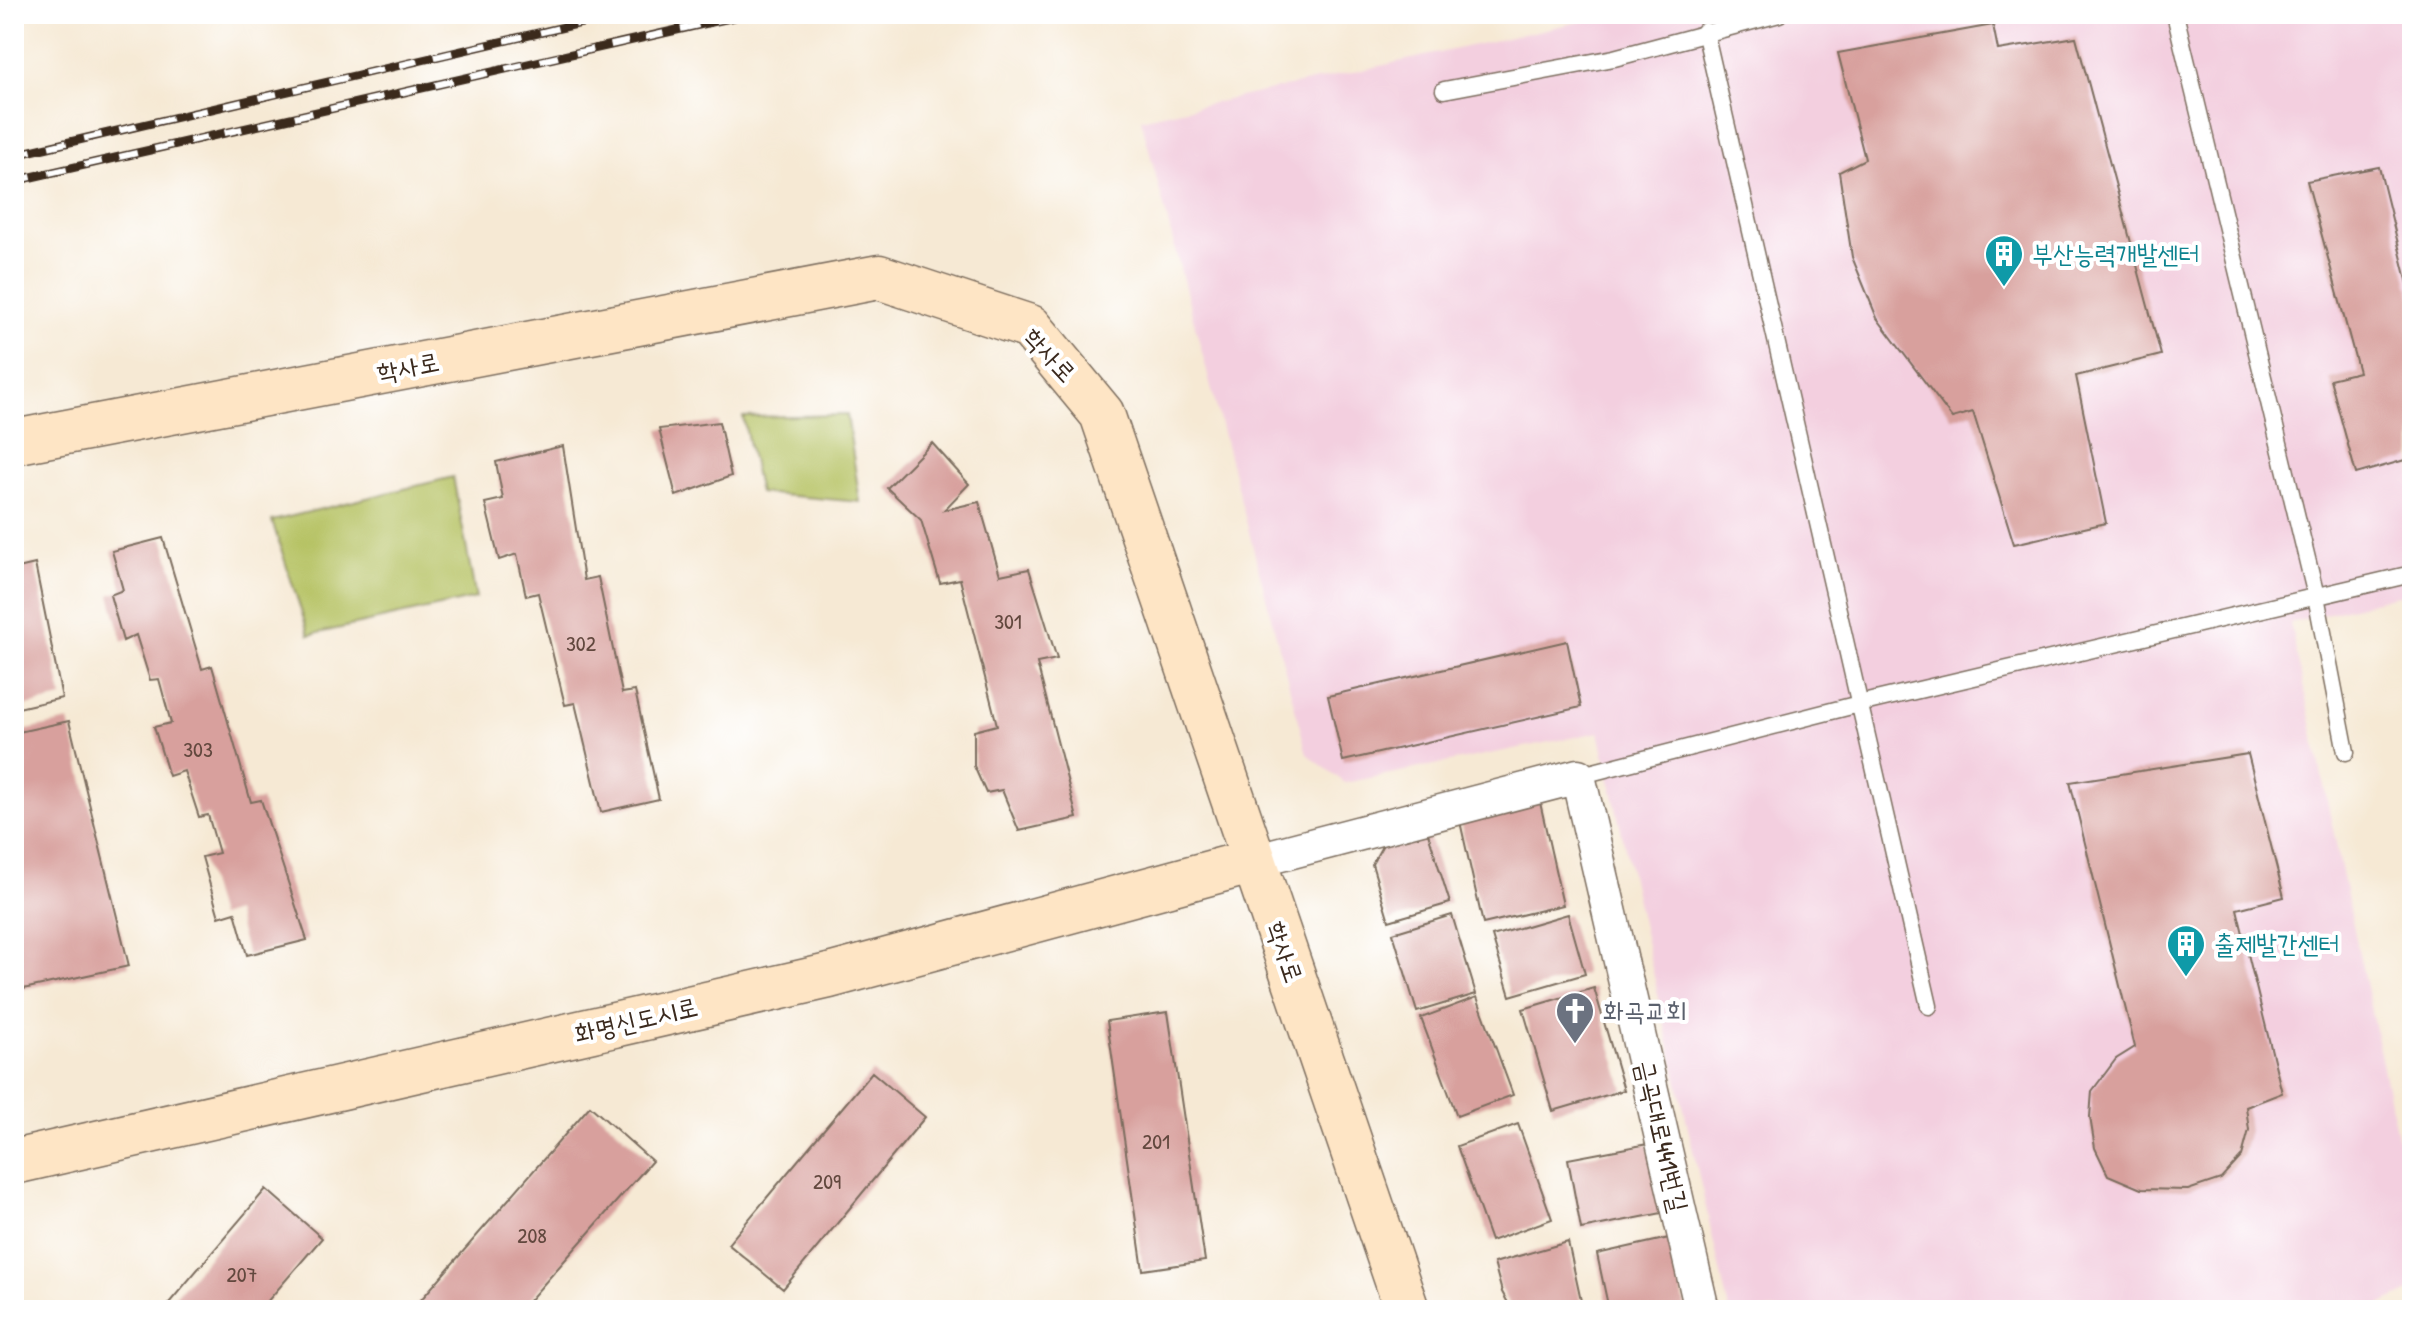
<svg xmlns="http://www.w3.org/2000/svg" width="2426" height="1324" font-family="'Patrick Hand','Poor Story',sans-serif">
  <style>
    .built { fill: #f3cfdf }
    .green { fill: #b6c264; stroke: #787641; stroke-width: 2 }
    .building { fill: #d8a09d }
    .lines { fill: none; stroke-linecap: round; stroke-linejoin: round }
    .lane-casing { stroke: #7c6d5e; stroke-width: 19 }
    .street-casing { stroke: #7c6d5e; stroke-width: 37 }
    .secondary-casing { stroke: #7c6d5e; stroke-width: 47 }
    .lane { stroke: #fff; stroke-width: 16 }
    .street { stroke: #fff; stroke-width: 34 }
    .secondary { stroke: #fee5c5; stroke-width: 44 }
    .rail-casing { stroke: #3b2a1e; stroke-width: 9 }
    .rail { stroke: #fff; stroke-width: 6; stroke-dasharray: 18; stroke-linecap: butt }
    .labels { text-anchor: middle; stroke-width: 8; stroke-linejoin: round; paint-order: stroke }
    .number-label { font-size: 22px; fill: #62483e }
    .culture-label { font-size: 26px; fill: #0d838f; stroke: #fff; text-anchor: start }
    .street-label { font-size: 26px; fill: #3b2a1e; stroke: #fff }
    .worship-label { font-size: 26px; fill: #5b616d; stroke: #fff; text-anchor: start }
  </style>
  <rect width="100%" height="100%" fill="#fff"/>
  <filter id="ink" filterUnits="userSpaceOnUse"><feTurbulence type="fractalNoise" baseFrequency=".0125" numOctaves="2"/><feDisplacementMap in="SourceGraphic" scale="16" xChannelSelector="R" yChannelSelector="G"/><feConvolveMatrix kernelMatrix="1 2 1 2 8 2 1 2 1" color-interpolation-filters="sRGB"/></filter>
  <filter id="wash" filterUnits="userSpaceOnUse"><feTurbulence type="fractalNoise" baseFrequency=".006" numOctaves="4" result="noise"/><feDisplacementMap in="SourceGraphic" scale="32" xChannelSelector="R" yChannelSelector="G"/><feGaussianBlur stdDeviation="1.8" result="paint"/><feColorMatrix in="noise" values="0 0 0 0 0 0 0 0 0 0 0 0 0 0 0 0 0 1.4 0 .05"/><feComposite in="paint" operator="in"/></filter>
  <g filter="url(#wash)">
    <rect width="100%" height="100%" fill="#f6e9d4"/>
    <path class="built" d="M1614,14H2412V592L2290,623L2412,1207V1290L2369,1310H1729L1599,732L1345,783L1307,754L1141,119Z"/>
    <path class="green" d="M847,415L860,502L759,493L743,417Z
      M453,477L476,598L309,635L272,521Z"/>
    <g id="blocks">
      <path class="building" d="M1993,25L1998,50L2076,37L2161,355L2076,376L2106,523L2014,544L1973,412L1952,418L1877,318L1852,257L1839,172L1865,159L1838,53Z
        M2379,167L2412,300V458L2356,474L2330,379L2359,372L2307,181Z
        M719,422L731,476L676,496L659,429Z
        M932,443L969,484L944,510L979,502L1000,575L1029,569L1057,659L1037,663L1077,818L1019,831L1002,790L986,793L974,766V731L997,725L960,579L940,583L921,520L887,488Z
        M563,446L584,580L598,577L622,693L635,691L659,799L601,812L575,703L565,705L538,593L526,596L517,554L499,560L485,503L503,499L496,462Z
        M163,538L202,669L212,666L251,802L261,800L307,940L247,955L235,912L219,917L202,857L219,853L208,815L199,817L184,771L169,776L154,727L171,723L159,679L150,680L136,635L123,641L110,595L123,590L112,551Z
        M35,564L62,698L14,709V569Z
        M1567,641L1581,707L1343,761L1328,696Z
        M69,721L129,966L14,991V733Z
        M2248,754L2284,897L2237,909L2282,1093L2246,1107L2249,1130L2242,1156L2221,1179L2188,1190L2141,1189L2108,1175L2095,1148L2090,1117L2092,1091L2116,1059L2135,1047L2070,782Z
        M1539,798L1563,905L1483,924L1459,817Z
        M1428,833L1450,903L1389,921L1372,864L1385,841Z
        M1568,914L1585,974L1510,996L1492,936Z
        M1452,915L1476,994L1417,1012L1393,933Z
        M1594,988L1624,1090L1553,1111L1523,1009Z
        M1477,997L1513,1095L1457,1116L1421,1018Z
        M1168,1012L1205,1261L1143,1270L1107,1021Z
        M872,1072L925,1117L783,1289L728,1244Z
        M590,1106L652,1161L521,1310H412Z
        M1518,1124L1552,1219L1491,1241L1457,1146Z
        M1648,1144L1662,1213L1581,1229L1568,1159Z
        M266,1189L322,1238L260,1310H163Z
        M1669,1238L1686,1310H1609L1597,1254Z
        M1568,1242L1583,1310H1512L1502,1292L1494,1263Z"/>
    </g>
  </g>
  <g filter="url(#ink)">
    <use href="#blocks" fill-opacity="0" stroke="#7c6d5e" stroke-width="2"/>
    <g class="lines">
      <defs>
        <path id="lane" d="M2175,14L2316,596L2346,752
          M1705,31L1929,1006
          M1444,90L1614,58L1779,14
          M1578,776L1859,704L2403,576"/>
        <path id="street" d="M1254,861L1578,776L1702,1310"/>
        <path id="secondary" d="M14,442L879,277L1030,327L1102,414L1407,1310
          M14,1162L829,976L1254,861"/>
      </defs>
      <use href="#lane" class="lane-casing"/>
      <use href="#street" class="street-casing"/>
      <use href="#secondary" class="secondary-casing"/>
      <use href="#lane" class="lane"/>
      <use href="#street" class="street"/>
      <use href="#secondary" class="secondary"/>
      <defs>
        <path id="rail" d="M14,155L620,14
          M14,181L747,14"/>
      </defs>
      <use href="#rail" class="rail-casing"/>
      <use href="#rail" class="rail"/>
    </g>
  </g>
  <defs>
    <symbol id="building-pin" viewBox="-11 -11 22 30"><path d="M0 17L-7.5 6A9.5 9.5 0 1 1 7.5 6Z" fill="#0f9aa8" stroke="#fff"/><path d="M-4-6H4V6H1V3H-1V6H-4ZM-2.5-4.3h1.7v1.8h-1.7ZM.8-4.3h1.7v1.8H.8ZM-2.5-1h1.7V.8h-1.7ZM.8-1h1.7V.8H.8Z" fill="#fff"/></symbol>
    <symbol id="church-pin" viewBox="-11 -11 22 30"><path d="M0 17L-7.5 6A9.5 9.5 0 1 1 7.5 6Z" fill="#6b7280" stroke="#fff"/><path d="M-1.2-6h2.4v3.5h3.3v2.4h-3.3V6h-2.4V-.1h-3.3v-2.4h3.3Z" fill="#fff"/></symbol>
  </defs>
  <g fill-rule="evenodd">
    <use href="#building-pin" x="1982" y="232" width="44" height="60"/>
    <use href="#building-pin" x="2164" y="922" width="44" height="60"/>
    <use href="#church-pin" x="1553" y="989" width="44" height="60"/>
  </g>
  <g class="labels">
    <g class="number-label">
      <text x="1008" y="629">301</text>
      <text x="581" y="651">302</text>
      <text x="198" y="757">303</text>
      <text x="1156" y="1149">201</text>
      <text x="827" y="1189">209</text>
      <text x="532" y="1243">208</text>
      <text x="242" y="1282">207</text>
    </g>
    <g class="culture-label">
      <text x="2032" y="263">부산능력개발센터</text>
      <text x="2214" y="953">출제발간센터</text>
    </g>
    <g class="street-label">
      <text transform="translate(1050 355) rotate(47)" y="9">학사로</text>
      <text transform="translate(408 367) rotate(-11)" y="9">학사로</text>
      <text transform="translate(1285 952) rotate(71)" y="9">학사로</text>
      <text transform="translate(636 1020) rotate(-13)" y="9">화명신도시로</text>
      <text transform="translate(1662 1136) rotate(77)" y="9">금곡대로441번길</text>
    </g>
    <g class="worship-label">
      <text x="1603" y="1020">화곡교회</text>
    </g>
  </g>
  <rect width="2426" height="1324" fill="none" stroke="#fff" stroke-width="48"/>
</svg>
